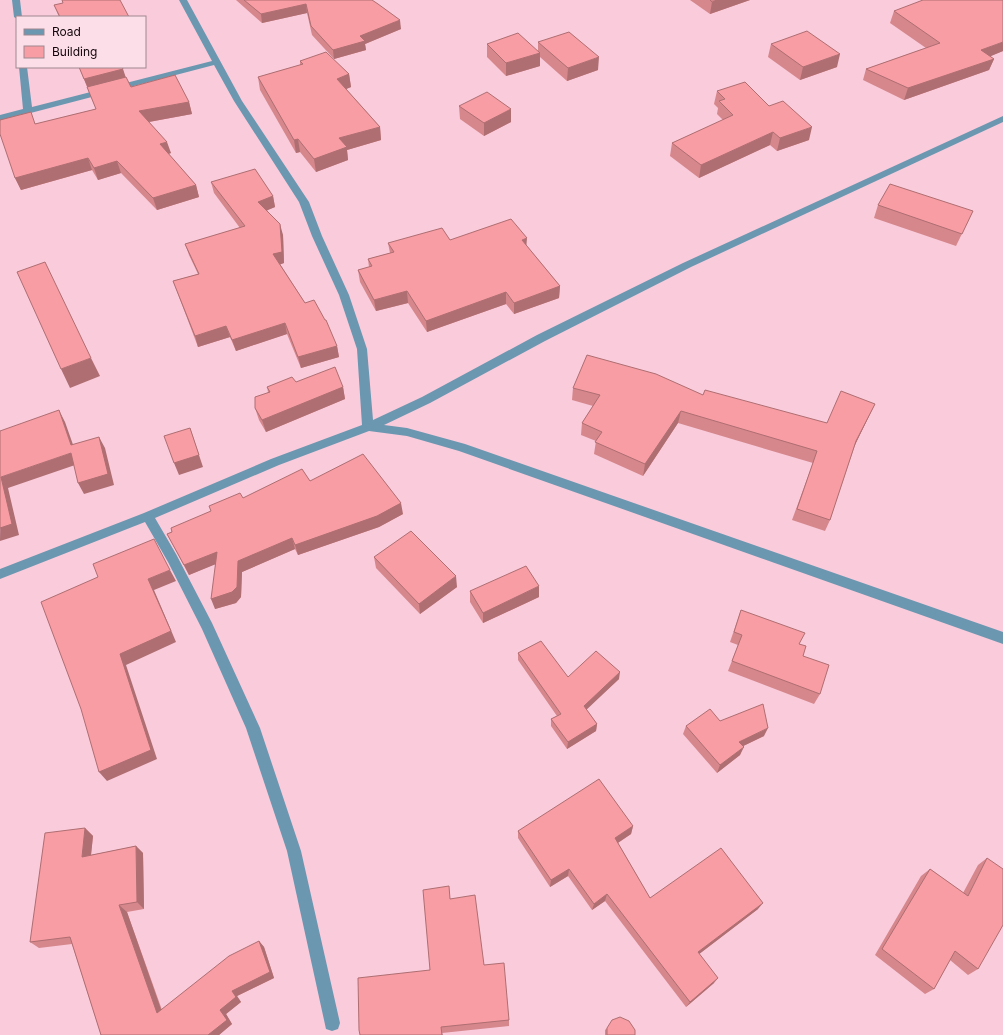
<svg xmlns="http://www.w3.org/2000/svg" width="1003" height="1035" font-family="Inter,sans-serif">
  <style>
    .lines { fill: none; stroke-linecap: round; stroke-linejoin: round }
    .minor { fill: #6b97b1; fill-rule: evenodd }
    .wall { fill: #d5878c }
    .shaded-wall { fill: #ae6e72 }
    .building { fill: #f89da3; stroke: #ae6e72 }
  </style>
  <rect width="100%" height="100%" fill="#facbdb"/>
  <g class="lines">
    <path class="minor" d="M12,0H20L22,17H17V19L14,17Z
      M179,0H187L242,101L309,202L322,236L349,295L367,349L373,420L422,397L537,335L683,263L1003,116V122L691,267L545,341L430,403L384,425L407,428L465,444L1003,632V644L459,451L407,436L369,431L279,465L155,518L176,554L212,623L260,728L301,851L340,1023L338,1029L332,1031L326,1029L287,851L246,728L202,629L168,562L145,522L0,579V569L144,513L271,459L362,425L357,349L339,295L312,236L299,202L234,101L214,65L0,121V115L23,109L19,67H27L32,107L212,61Z"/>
  </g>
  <path class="wall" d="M236,0H372L401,29L365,44L366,50L334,59L312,35L307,13L262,23Z
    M690,0H750L710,14Z
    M54,5L129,17H59Z
    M894,11L1003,51L990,56L994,59L989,70L904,100L863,80L866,69L926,48L890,23Z
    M538,42L598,70L567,81L540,57V66L506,76L487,57V44L538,51Z
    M771,44L837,67L800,80L768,57Z
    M300,61L349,74L351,87L346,89L380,127L381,140L347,150L348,160L316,172L300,152L296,153L260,90L258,77L300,65Z
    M79,67H122L125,77L131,87L189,102L192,114L149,122L171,153L168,154L196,185L199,197L157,210L121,173L98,180L92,170L21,190L15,178L36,124L96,109Z
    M717,91L769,106L809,140L777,151L770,145L699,178L670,156L672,143L723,120L717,114L718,108L714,104Z
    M459,106L511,122L484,136L460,119Z
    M211,182L273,196L275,207L267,210L283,235L284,263L280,264L305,303L337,346L339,357L301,368L287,334L236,351L230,337L198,347L173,281L198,274L189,255L185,244L240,228L214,193Z
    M878,205L973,211L956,246L874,218Z
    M450,240L526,245L560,286L559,298L514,314L506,304L427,332L408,303L376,311L360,282L358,270L369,267L368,259L390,253L388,243Z
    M296,382L343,387L345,399L266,432L259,420L255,408L268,392L267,387Z
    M573,388L703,395L827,423L875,404L855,445L830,520L825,531L792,520L813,463L678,423L643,476L594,454L596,441L581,435L582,423L593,406L572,400Z
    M310,481L403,514L379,527L298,555L295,549L242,572L241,597L236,603L215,609V564L189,575L167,534L243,498Z
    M374,557L457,587L420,614L376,568Z
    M470,591L539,597L483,623L470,602Z
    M741,610L799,644L803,656L820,694L814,704L728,671L738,645L730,642Z
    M518,653L568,677L619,679L586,709L597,724L596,731L567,749L551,726V719L557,716L518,660Z
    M720,721L764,736L743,746L740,755L717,773L683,734L686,726Z
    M633,826L631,834L618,843L650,898L758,909L699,954L714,983L686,1007L605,901L592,910L568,876L550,887L518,838V831Z
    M85,828L93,836L91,855L136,846L143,853L144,909L127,912L162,1010L259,941L264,947L274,978L237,996L241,1002L226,1014L232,1024L219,1035H101L72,944L39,948L30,942Z
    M987,858L978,969L968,975L950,960L934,989L925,994L875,955L921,876L930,869L963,893L978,865Z
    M451,899L484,965L509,1020V1026L442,1033L443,1035H360L430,970Z
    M607,1028L635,1035H605V1030Z"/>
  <path class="shaded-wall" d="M717,0H750L710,14L712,2Z
    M306,4L307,13L262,23L261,14Z
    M400,20L401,29L365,44L366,50L334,59L333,50L360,36Z
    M1003,42V51L977,62L981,50Z
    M540,53V66L506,76V63Z
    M840,54L837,67L800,80L803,67Z
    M599,57L598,70L567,81L568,68Z
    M994,59L989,70L904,100L908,88Z
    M123,69L127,81L89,91L84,79Z
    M349,74L351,87L339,92L337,79Z
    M189,102L192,114L143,123L139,111Z
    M511,109V122L484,136V123Z
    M380,127L381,140L347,150L348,160L316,172L314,159L339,138Z
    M812,127L809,140L777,151L780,138Z
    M773,132L770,145L699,178L701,165Z
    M298,139L300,152L296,153L294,140Z
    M167,142L171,153L163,156L160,144Z
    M88,158L92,170L21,190L15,178Z
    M117,161L121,173L98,180L94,168Z
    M196,185L199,197L157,210L153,198Z
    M273,196L275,207L261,213L258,202Z
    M280,224L283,235L284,263L276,266L273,254Z
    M527,238L526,250L522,240Z
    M560,286L559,298L514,314V303Z
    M407,291L408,303L376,311L374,300Z
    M506,292V304L427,332L426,321Z
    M285,323L287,334L236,351L232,340Z
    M226,326L230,337L198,347L195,336Z
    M337,346L339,357L301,368L298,357Z
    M91,358L100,376L70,388L61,369Z
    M343,387L345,399L266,432L262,420Z
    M875,404L869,416L851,453L856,441Z
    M59,410L65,422L77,456L71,445Z
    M681,411L678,423L643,476L645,464Z
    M190,428L203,467L179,475L174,463Z
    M99,437L105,448L114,485L84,494L78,483Z
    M71,453L78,464L8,488L19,535L0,541L1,477Z
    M401,503L403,514L379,527L298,555L295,545Z
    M292,538L295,549L242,572L241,597L236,603L215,609L211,599L238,561Z
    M217,552L221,562L189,575L184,565Z
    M170,570L176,581L154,590L176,642L126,665L157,759L107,781L99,772L120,654L148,579Z
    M456,576L457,587L420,614L419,604Z
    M539,586V597L483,623V613Z
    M620,672L619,679L583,713L584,706Z
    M597,724L596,731L567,749L568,742Z
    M768,728L764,736L735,750L739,742Z
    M744,747L740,755L717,773L720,765Z
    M633,826L631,834L613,846L615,838Z
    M85,828L93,836L90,864L82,857Z
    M136,846L143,853L144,909L137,902Z
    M569,869L568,876L550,887L551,880Z
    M607,894L605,901L592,910L594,904Z
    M763,903L758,909L694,958L698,952Z
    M119,905L127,912L164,1018L157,1013Z
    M259,941L264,947L274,978L237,996L241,1002L226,1014L232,1024L219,1035H208L220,1010L232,991Z
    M718,978L714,983L686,1007L690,1002Z"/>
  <path class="building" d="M62,0H120L129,17H60L54,5L63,3Z
    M244,0H372L378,4L400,20L360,36L365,41L333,50L311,26L306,4L261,14Z
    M710,0H717L712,2Z
    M923,0H1003V42L981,50L994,59L908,88L866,69L940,43L894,11Z
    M807,31L840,54L803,67L771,44Z
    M569,32L599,57L568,68L538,42Z
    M518,33L540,53L506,63L487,44Z
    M326,52L349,74L337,79L380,127L339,138L347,147L314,159L298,139L294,140L258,77L303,64L300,61Z
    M79,67H122L123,69L84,79Z
    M175,75L189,102L139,111L167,142L160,144L196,185L153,198L117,161L94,168L88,158L15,178L0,134V120L31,112L35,124L96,109L87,87L126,77L131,87Z
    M745,82L769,106L783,101L812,127L780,138L773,132L701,165L672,143L733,115L719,101L725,99L717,91Z
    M487,92L511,109L484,123L459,106Z
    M255,169L273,196L258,202L280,224L282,252L273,254L305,303L314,300L325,320H326L337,346L298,357L285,323L232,340L226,326L195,336L173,281L199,274L185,244L245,226L211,182Z
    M890,184L973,211L962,234L878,205Z
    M511,219L527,238L522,240L560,286L514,303L506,292L426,321L407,291L374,300L358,270L372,266L368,259L394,252L388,243L442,228L450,240Z
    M45,262L91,358L61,369L17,272Z
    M587,355L656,374L703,395L705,390L827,423L841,391L875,404L856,441L830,520L797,509L817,451L681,411L645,464L595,442L602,432L582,423L600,395L573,388Z
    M335,367L343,387L262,420L255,408V397L270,392L267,387L292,377L296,382Z
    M59,410L71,445L99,437L108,474L78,483L71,453L1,477L12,524L0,528V431Z
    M190,428L199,455L174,463L164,436Z
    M363,454L401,503L377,516L295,545L292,538L238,561L237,587L232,592L211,599L217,552L184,565L167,534L172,532L171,528L211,511L209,506L240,493L243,498L302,469L310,481Z
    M411,531L456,576L419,604L374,557Z
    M154,539L170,570L148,579L171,631L120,654L151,750L99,772L81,709L41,602L98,577L93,564Z
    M526,566L539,586L483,613L470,591Z
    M741,610L805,633L799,644L806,646L803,656L829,665L820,694L732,661L742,635L734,632Z
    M541,641L568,677L596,651L620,672L584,706L597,724L568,742L551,719L561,714L518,653Z
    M763,704L768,728L739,742L744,747L720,765L686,726L710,709L720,721Z
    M599,779L633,826L615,838L650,898L721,848L763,903L698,952L718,978L690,1002L607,894L594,904L569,869L551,880L518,831Z
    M85,828L82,857L136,846L137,902L119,905L157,1013L229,956L259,941L270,972L232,991L236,997L220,1010L227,1020L208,1035H101L70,937L30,942L45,833Z
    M987,858L1003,869V925L978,969L955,951L934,989L882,949L930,869L968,896Z
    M449,886L450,899L475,895L484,965L504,963L509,1020L441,1027L442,1035H360L359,1030L358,978L430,970L423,890Z
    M620,1017L629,1021L635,1030V1035H607V1028L612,1020Z"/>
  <rect x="16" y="16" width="130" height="52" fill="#fbdee8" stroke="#9f8890"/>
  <rect x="24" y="29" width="20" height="6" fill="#6b97b1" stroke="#9f8890"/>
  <text x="52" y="36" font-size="12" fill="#14060c">Road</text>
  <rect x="24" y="46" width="20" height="12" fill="#f89da3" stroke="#9f8890"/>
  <text x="52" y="56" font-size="12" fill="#14060c">Building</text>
</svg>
